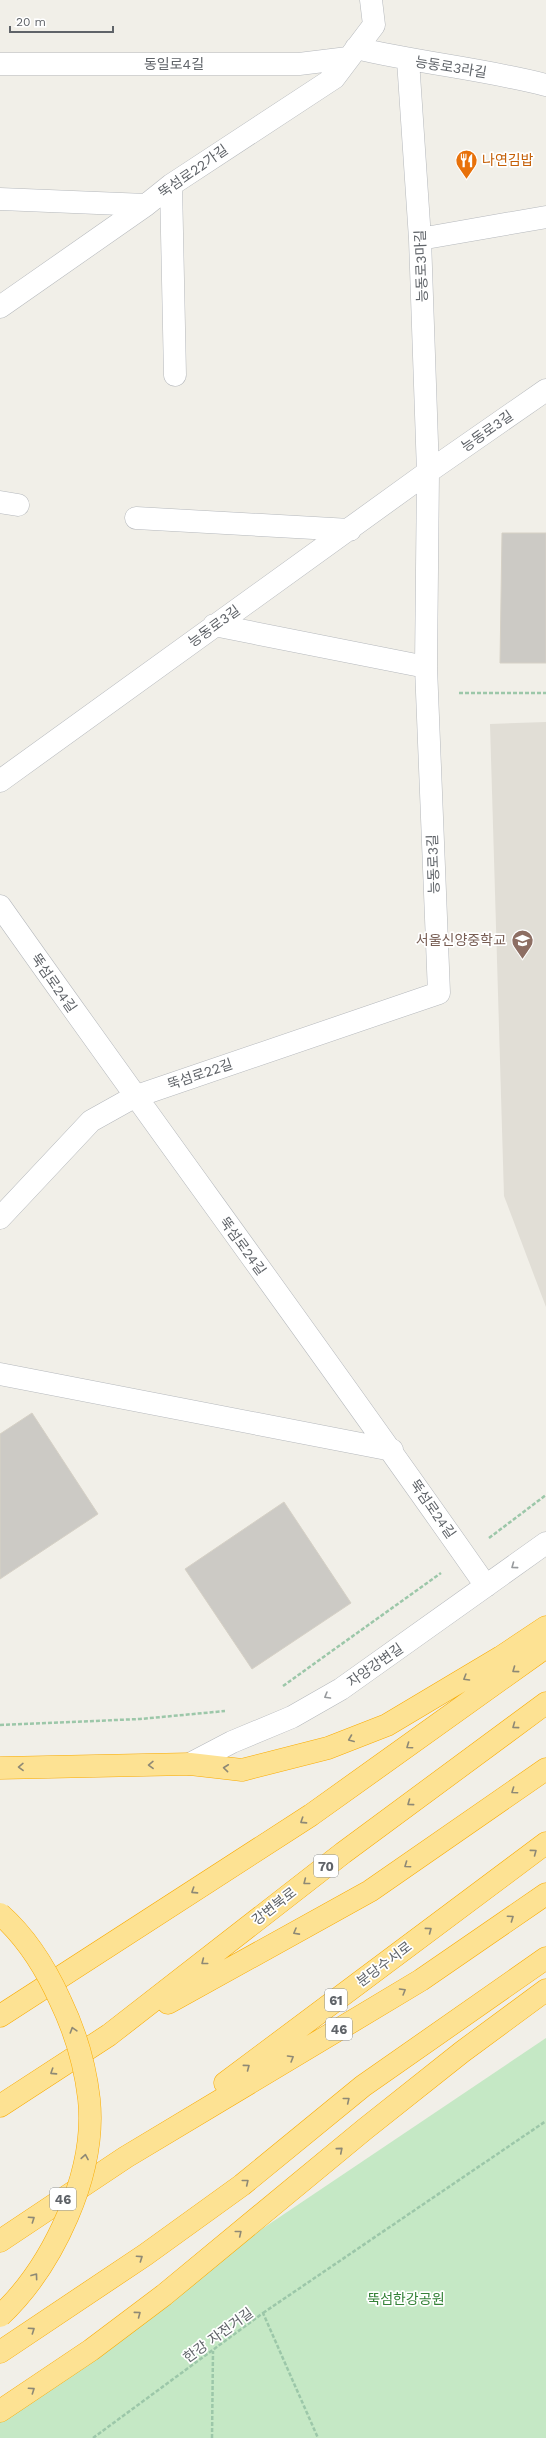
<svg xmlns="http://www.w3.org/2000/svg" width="546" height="2438" font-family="'Work Sans','Noto Sans KR',sans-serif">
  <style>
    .education { fill: #e1ded6 }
    .green { fill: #c5e8c5 }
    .building { fill: #cccac5; stroke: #d6d1c6 }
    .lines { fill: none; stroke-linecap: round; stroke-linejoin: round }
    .minor-casing { stroke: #b5b8bc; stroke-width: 23 }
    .highway-casing { stroke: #f9ab00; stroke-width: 23 }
    .path { stroke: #9cc7a9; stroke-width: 2.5; stroke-dasharray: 4 2; stroke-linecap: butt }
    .minor { stroke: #fff; stroke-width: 22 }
    .highway { stroke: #fde293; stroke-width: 22 }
    .highway-bridge-casing { stroke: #f9ab00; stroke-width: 23; stroke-linecap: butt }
    .highway-bridge { stroke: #fde293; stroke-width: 22 }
    .oneway { stroke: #979a9d }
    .oneway2 { stroke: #8e8975 }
    .labels { text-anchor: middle; stroke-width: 3.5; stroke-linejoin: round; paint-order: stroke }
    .shield { fill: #fff; stroke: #8f9295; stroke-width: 1 }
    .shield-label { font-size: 13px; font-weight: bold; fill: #5f6368 }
    .street-label { font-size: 14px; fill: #5f6368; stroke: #fff }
    .food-label { font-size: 14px; fill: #c56008; stroke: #fff; text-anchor: start }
    .education-label { font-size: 14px; fill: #785e54; stroke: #fff; text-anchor: end }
    .park-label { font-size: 14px; fill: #348238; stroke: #fff }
  </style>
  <rect width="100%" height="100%" fill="#f1efe8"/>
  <path class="education" d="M546,722V1307L504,1196L490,724Z"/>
  <path class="green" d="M546,2038V2438H0V2405Z"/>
  <path class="building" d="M502,533H546V663H500Z
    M32,1413L98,1514L0,1579V1434Z
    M284,1502L351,1603L252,1669L185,1569Z"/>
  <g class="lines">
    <defs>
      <path id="minor" d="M356,48C419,63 484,69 546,85
        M0,64H299L348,58
        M171,185L175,375
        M0,199L146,205
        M420,239L546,217
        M0,307L146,205L171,185L334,78L374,25L371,0
        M0,502L18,505
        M136,518L350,530
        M214,625L426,667
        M0,781L428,472L546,390
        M0,906C161,1134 327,1358 486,1586
        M0,1218L91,1121L134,1097L439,993L426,667L428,472L420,239L408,60
        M0,1374L392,1450
        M190,1764L232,1742L292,1717L341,1689L546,1543"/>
      <path id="highway" d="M0,1768L190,1764L242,1770L328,1748L387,1725L501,1657L546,1627
        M168,2003L370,1891L546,1769
        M0,2016L311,1815L546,1647
        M225,2083L546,1843
        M0,2106L109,2035L343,1853L546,1703
        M0,2241L126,2157L421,1980L546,1894
        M0,2352L145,2255L242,2185L363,2086L546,1958
        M0,2411L91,2350L164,2295L365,2129L462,2052L546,1990"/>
    </defs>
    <use href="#minor" class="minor-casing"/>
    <use href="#highway" class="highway-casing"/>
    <path class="path" d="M459,693H546
      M489,1538L546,1495
      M283,1686L441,1573
      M0,1725L140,1719L225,1711
      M263,2313L546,2121
      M93,2438L263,2313L318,2438
      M212,2438L213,2351"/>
    <use href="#minor" class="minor"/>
    <use href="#highway" class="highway"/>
    <defs>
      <path id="highway-bridge" d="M0,1914C26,1937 46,1969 60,2000C75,2031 85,2064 89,2099C97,2173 53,2266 0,2316"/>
    </defs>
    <use href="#highway-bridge" class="highway-bridge-casing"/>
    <use href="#highway-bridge" class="highway-bridge"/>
  </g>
  <defs><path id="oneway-chevron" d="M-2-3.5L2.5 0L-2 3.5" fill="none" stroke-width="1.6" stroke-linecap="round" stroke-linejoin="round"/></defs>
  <g class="oneway">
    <use href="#oneway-chevron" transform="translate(514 1566) rotate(144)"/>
    <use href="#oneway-chevron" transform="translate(327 1696) rotate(150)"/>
  </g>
  <g class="oneway2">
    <use href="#oneway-chevron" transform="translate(515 1670) rotate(144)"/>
    <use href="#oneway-chevron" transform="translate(466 1678) rotate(149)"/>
    <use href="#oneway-chevron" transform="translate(515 1726) rotate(144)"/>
    <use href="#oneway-chevron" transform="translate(351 1739) rotate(158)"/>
    <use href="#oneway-chevron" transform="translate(409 1746) rotate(145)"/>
    <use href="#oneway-chevron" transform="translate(151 1765) rotate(179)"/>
    <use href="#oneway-chevron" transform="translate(21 1767) rotate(179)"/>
    <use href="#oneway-chevron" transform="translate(226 1768) rotate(-174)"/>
    <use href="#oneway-chevron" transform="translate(514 1791) rotate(145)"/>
    <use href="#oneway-chevron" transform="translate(410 1803) rotate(144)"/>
    <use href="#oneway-chevron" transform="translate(303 1821) rotate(147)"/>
    <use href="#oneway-chevron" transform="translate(534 1852) rotate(-37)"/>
    <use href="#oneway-chevron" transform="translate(407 1865) rotate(145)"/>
    <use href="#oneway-chevron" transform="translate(306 1882) rotate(142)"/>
    <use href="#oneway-chevron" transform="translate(194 1891) rotate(147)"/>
    <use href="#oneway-chevron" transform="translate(511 1918) rotate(-35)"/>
    <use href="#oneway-chevron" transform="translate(429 1930) rotate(-37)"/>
    <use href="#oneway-chevron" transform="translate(296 1932) rotate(151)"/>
    <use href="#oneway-chevron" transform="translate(204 1962) rotate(142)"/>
    <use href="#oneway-chevron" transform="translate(403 1991) rotate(-31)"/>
    <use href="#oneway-chevron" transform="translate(73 2030) rotate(-107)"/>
    <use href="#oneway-chevron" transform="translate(291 2058) rotate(-31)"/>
    <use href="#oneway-chevron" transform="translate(247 2067) rotate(-37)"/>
    <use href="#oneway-chevron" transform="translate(53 2072) rotate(147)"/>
    <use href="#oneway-chevron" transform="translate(347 2100) rotate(-39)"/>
    <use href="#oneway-chevron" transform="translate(340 2150) rotate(-40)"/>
    <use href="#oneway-chevron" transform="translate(85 2157) rotate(-80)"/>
    <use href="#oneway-chevron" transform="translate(246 2182) rotate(-39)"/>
    <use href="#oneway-chevron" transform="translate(32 2219) rotate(-34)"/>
    <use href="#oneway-chevron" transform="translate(239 2233) rotate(-39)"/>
    <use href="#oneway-chevron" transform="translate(140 2258) rotate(-34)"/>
    <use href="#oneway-chevron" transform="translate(35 2276) rotate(-54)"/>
    <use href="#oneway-chevron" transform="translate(138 2314) rotate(-37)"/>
    <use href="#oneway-chevron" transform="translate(32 2330) rotate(-34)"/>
    <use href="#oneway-chevron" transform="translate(32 2390) rotate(-34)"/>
  </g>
  <defs>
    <symbol id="restaurant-pin" viewBox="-11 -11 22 30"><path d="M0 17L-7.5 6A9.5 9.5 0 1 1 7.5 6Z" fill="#e8710a" stroke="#fff"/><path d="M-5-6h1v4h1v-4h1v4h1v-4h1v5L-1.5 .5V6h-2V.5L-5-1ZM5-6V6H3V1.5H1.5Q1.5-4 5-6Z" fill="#fff"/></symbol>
    <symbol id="school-pin" viewBox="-11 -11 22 30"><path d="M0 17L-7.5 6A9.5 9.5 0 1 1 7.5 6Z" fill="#8d6e63" stroke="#fff"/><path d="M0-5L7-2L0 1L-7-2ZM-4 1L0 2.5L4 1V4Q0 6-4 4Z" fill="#fff"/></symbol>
  </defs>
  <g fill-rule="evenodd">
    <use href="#restaurant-pin" x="454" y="148" width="25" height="34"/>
    <use href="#school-pin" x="510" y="928" width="25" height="34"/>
  </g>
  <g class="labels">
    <g class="shield">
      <rect x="314" y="1855" width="24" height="22" rx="3"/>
      <rect x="325" y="1989" width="22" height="22" rx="3"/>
      <rect x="326" y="2018" width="26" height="22" rx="3"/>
      <rect x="50" y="2188" width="26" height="22" rx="3"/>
    </g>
    <g class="shield-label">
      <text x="326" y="1871">70</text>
      <text x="336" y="2005">61</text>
      <text x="339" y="2034">46</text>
      <text x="63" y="2204">46</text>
    </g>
    <g class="street-label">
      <text x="174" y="69">동일로4길</text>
      <text transform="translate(451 67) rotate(9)" y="5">능동로3라길</text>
      <text transform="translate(193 171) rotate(-35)" y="5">뚝섬로22가길</text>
      <text transform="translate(421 266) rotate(-92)" y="5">능동로3마길</text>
      <text transform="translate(487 431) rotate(-35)" y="5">능동로3길</text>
      <text transform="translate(214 626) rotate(-36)" y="5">능동로3길</text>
      <text transform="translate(433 864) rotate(-92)" y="5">능동로3길</text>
      <text transform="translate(54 983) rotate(55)" y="5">뚝섬로24길</text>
      <text transform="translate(200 1074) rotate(-19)" y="5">뚝섬로22길</text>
      <text transform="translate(243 1246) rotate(54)" y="5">뚝섬로24길</text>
      <text transform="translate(433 1509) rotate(55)" y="5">뚝섬로24길</text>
      <text transform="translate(375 1665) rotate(-35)" y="5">자양강변길</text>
      <text transform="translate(274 1906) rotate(-38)" y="5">강변북로</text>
      <text transform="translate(384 1964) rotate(-37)" y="5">분당수서로</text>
      <text transform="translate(218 2335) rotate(-36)" y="5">한강 자전거길</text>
    </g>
    <g class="food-label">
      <text x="482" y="165">나연김밥</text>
    </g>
    <g class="education-label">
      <text x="506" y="945">서울신양중학교</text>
    </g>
    <g class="park-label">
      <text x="406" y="2304">뚝섬한강공원</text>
    </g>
  </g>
  <path d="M10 26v6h103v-6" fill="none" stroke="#5f6368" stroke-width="2"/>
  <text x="16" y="26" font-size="12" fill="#5f6368" stroke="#ffffff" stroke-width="3" paint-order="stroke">20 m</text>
</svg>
